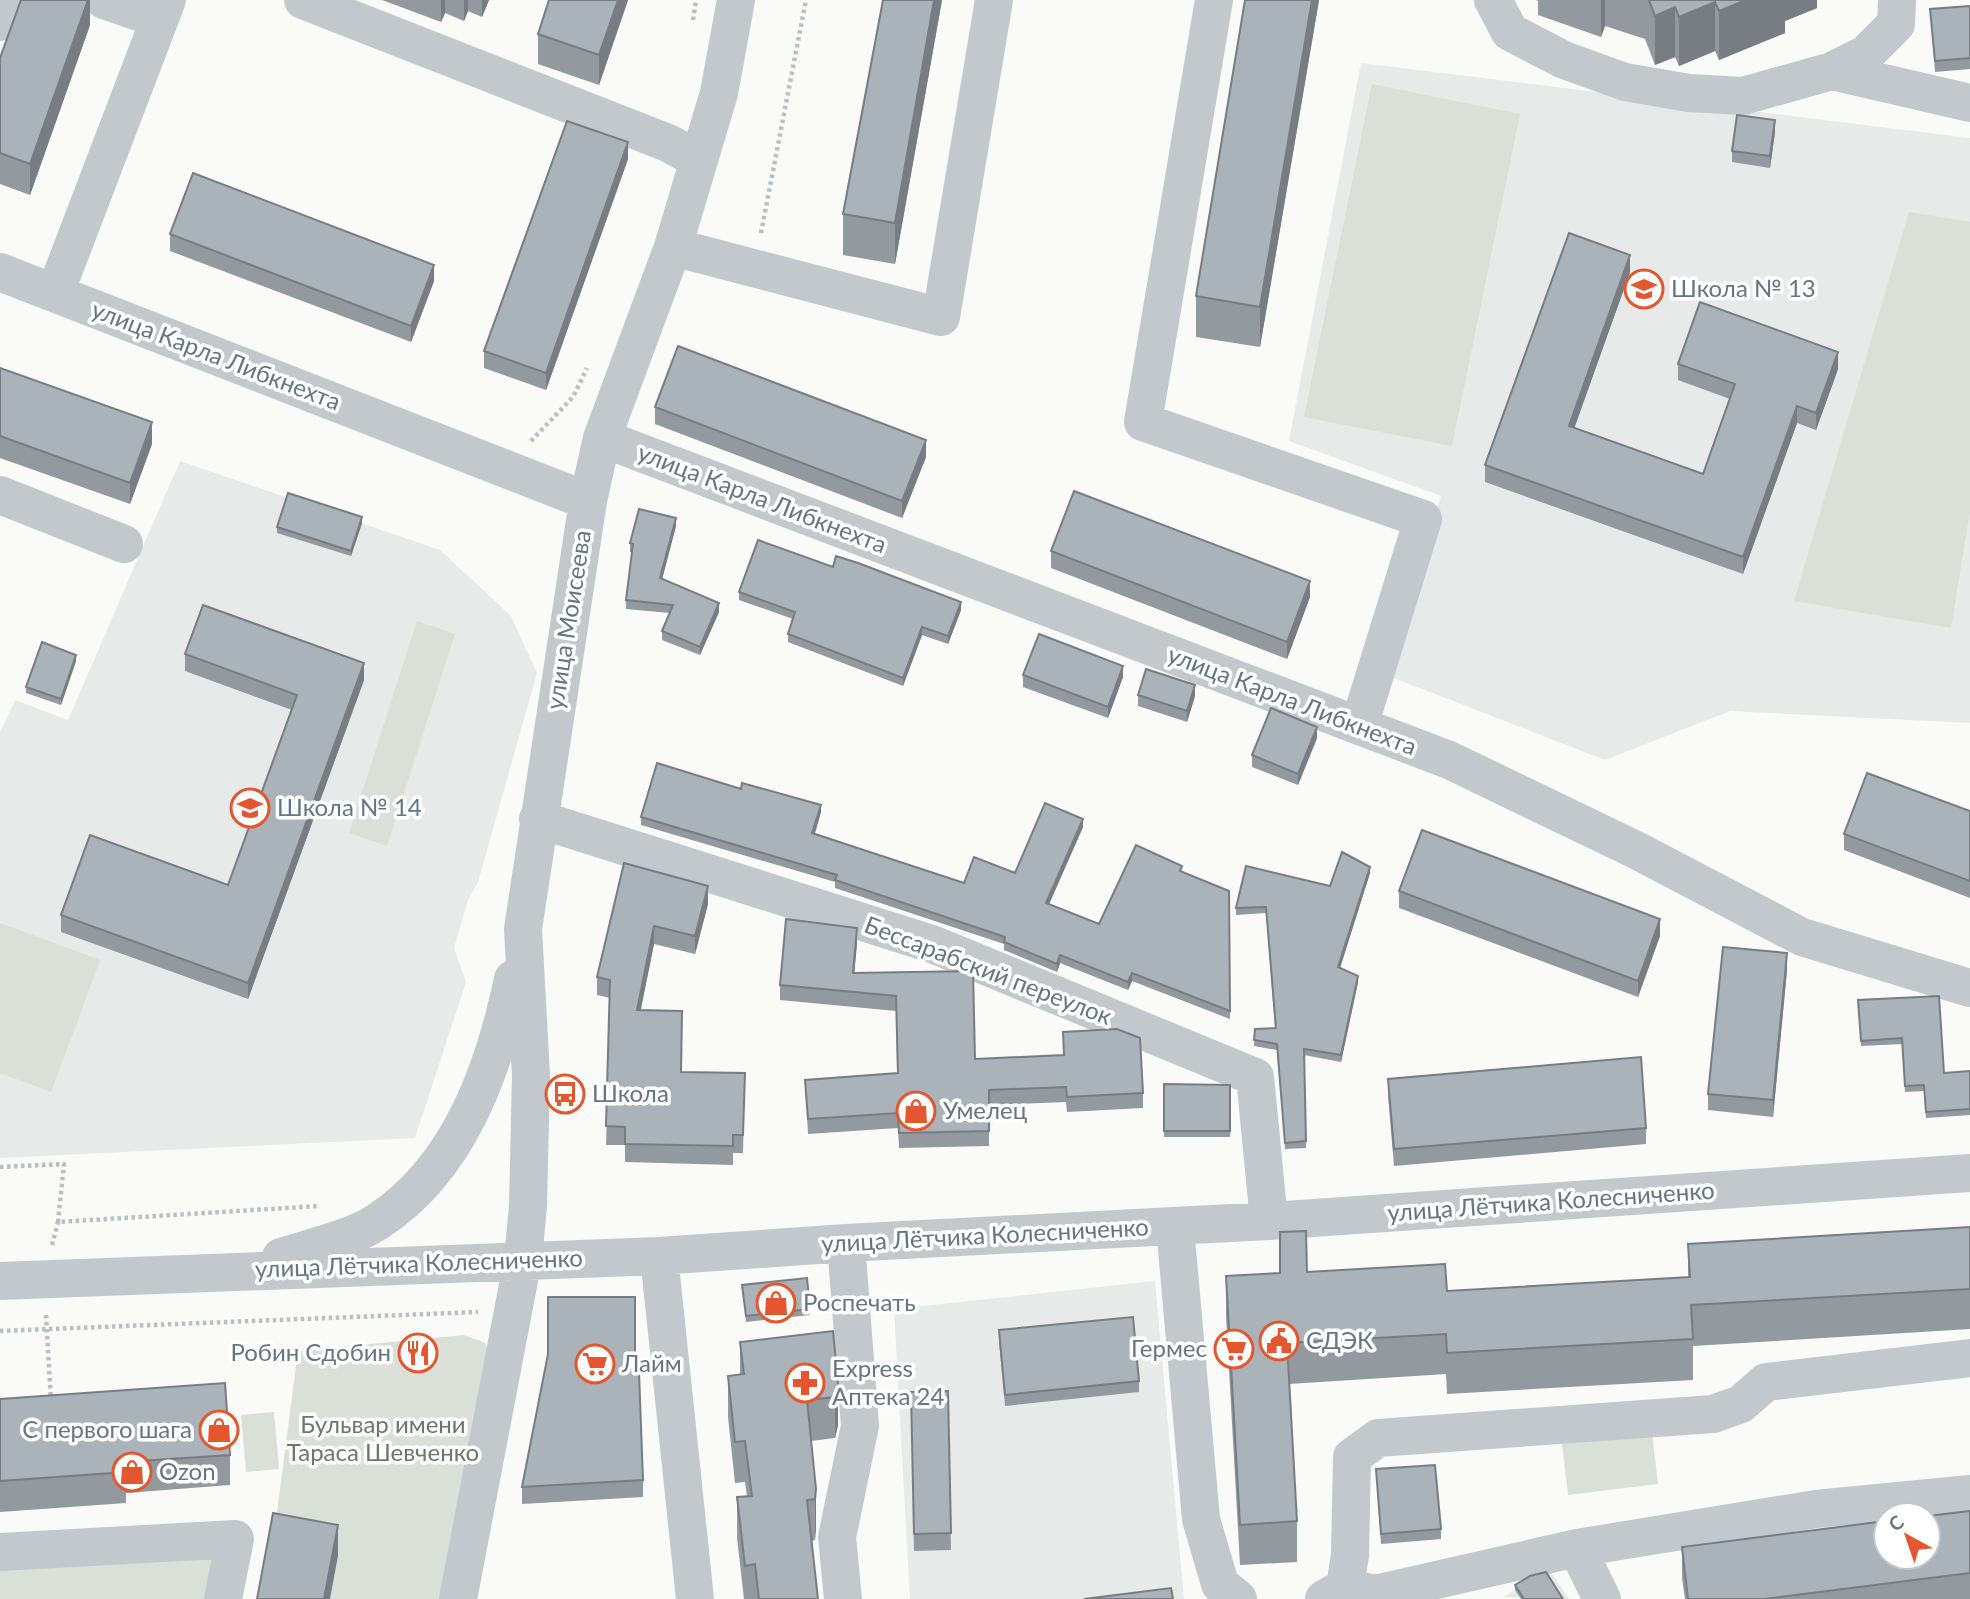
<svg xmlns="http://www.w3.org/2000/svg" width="1970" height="1599" font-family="Lato,sans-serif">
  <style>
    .built { fill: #e8e9e9 }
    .green { fill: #dadfd7 }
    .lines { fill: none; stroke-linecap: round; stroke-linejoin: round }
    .path { stroke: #bbbfc2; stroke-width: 4.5; stroke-dasharray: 3.5 3.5; stroke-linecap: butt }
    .minor { stroke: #c3c8cc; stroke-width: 38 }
    .wall { fill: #929a9f }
    .shaded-wall { fill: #777d82 }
    .building { fill: #aab3b9; stroke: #777d82; stroke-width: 2 }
    .labels { text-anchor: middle; stroke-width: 7; stroke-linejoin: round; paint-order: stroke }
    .poi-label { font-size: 24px; fill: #657683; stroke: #fff; text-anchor: start }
    .street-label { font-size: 24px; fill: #657683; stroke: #fff }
    .park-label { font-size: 24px; fill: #687a64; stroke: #fff }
  </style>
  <rect width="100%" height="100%" fill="#fafaf8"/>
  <path class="built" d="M1361,63L1970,138V723L1730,711L1605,760L1386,675L1441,496L1289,441Z
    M180,461L440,550L511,616L537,673L478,882L468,900L454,948L466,982L415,1138L0,1158V733L15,700L68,720Z
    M1155,1281L1184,1599H910L894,1309Z
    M1549,1569L1569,1599L1503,1597Z"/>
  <path class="green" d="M1372,84L1520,114L1452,446L1304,417Z
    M1909,212L1970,222V511L1951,628L1794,601Z
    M417,621L455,634L387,846L349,833Z
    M0,923L100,960L51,1092L0,1073Z
    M464,1335L485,1343L494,1366L446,1599H330L338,1556L273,1543L298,1351Z
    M274,1412L279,1469L246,1472L241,1415Z
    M1652,1433L1658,1484L1568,1495L1562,1444Z
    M218,1549L209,1599H0V1562Z"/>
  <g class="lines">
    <path class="path" d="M693,20L696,0
      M761,233L806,0
      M531,441L573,397L587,368
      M0,1167L64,1164L58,1222L319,1206
      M52,1245L58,1222
      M46,1315L51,1401
      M0,1331L478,1312"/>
    <path class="minor" d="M104,0L159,19
      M303,0L668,143L699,160
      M1214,0L1143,422L1423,519L1359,726
      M1493,0L1510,32L1564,60L1625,82L1689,93L1743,96L1832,71L1970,103
      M0,22L9,0
      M1832,71L1866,54L1896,24L1897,0
      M673,247L941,317L994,0
      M0,272L588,501
      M55,293L167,0
      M602,438L1449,760L1636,850L1802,937L1970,988
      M0,495L124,544
      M538,819L932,944L1255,1077L1269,1221
      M1175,1227L1201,1519L1220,1584L1238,1599
      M659,1256L695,1599
      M281,1257C309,1248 353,1238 377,1222C459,1169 494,1070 513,979
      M0,1281L659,1256L846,1243L1269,1221L1970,1173
      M1577,1548L1602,1599
      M0,1552L235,1539L223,1599
      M1345,1587L1350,1555L1352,1457L1378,1438L1713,1414L1741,1404L1766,1382L1970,1358
      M458,1599L523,1259L528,1206L531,1075L523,929L588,501L602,438L673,247L719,93L736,0
      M843,1599L837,1537L860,1426L846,1243
      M1324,1599L1345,1587L1375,1594L1577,1548L1816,1509L1970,1494"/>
  </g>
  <path class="wall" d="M90,0V25L30,195L0,184V58Z
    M382,0H489L482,17L468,11L464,21L445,13L441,22Z
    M628,0L599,85L538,64V34Z
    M942,0L895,264L843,255V214Z
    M1245,0H1319L1260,347L1196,337V296Z
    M1536,0H1817V8L1785,21V33L1719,60L1715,51L1679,66L1675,57L1655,65L1645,39L1605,26L1601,37L1538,15V1Z
    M1970,6V69L1935,72L1930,9Z
    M1775,132L1770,168L1732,162V151Z
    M628,159L546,390L484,368V351Z
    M170,234L434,281L411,342L170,251Z
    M1630,272L1574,428L1703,474L1730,399L1678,380V364L1838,369L1816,430L1797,423L1743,574L1485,482V465Z
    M0,368L152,444L130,504L0,458Z
    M655,407L926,457L902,518L655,424Z
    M362,523L351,556L277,533V527Z
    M676,526L662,579L719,612L700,655L662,640V631L670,613L626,609V600L632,552H630V543Z
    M1051,551L1310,597L1287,659L1051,568Z
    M833,567L961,610L948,644L922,635L903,686L788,642V634L793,619L739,600V592Z
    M185,654L364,680L248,999L61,932V915L228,885L292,710L185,671Z
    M76,661L61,705L26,693V687Z
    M1023,675L1123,677L1108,718L1023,687Z
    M1138,695L1195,696L1187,722L1138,706Z
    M1317,738L1298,785L1252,767V755Z
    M1970,811V898L1844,850V834Z
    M821,812L815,834L964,883L1015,873L1083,827L1049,904L1099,924L1182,872L1229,891L1230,1019L1132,981L1128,990L1060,963L1057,972L1004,950V944L835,888V882L641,825V817Z
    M624,863L708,904L695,954L654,944L640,1011L682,1030L681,1072L745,1073L743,1153H733V1165L625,1162V1145H606L610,998L597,995V977Z
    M1370,873L1340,968L1358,982L1341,1062L1304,1055L1306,1148L1285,1149L1277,1050L1254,1046L1255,1029L1275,1028L1266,913L1236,915V908L1330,886Z
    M1399,891L1660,936L1638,997L1399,908Z
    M857,943L854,973L973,971L975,1059L1063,1055V1032L1143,1093V1108L1067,1112L1066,1102L989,1105V1146L899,1148L898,1128L808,1134L805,1080L897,1073L896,1011L780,1000V985Z
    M1787,970L1773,1117L1708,1110V1094Z
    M1858,1000L1944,1073L1970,1071V1115L1926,1118L1924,1091L1905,1092L1902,1044L1861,1046Z
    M1388,1079L1646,1128V1144L1394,1166L1388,1095Z
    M1164,1084L1230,1085V1137H1164Z
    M1970,1227V1329L1693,1346V1380L1447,1394L1446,1374L1289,1384L1297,1521V1562L1240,1565L1226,1317V1276L1307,1272L1447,1291L1688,1277V1244Z
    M742,1285L810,1309V1315L746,1322Z
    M999,1330L1139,1381V1392L1005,1406L999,1341Z
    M833,1331L838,1425L835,1438L811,1441L816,1489L815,1540L812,1541L818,1599H744L737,1538V1497L747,1496L745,1482L735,1483L728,1417V1376L740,1375V1342Z
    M948,1391L951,1550L914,1551L911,1392Z
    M0,1399L230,1455V1485L126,1493V1503L0,1512Z
    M1376,1469L1441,1529V1539L1381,1544Z
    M643,1480V1497L522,1504V1487Z
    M1970,1511V1599H1685L1682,1578V1547Z
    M1515,1585L1563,1599H1521L1515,1590Z"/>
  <path class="shaded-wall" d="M88,0H90V25L30,195V164Z
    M441,0H445V13L441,22Z
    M464,0H468V11L464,21Z
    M482,0H489L482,17Z
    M618,0H628L599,85V55Z
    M934,0H942L895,264V223Z
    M1312,0H1319L1260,347V307Z
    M1601,0H1605V26L1601,37Z
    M1746,0H1817V8L1785,21V33L1719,60V11Z
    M1715,2V51L1679,66V17Z
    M1675,7V57L1655,65V16Z
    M1775,120V132L1770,168V156Z
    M628,142V159L546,390V373Z
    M1630,255V272L1569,443V426Z
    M434,265V281L411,342V326Z
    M1838,352V369L1816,430V413Z
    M1797,406V423L1743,574V557Z
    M152,422V444L130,504V483Z
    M926,440V457L902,518V501Z
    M362,517V523L351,556V551Z
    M676,518V526L660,587V578Z
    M1310,581V597L1287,659V642Z
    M961,602V610L948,644V636Z
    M719,603V612L700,655V647Z
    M922,627V635L903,686V678Z
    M76,655V661L61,705V699Z
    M364,663V680L248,999V983Z
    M1123,666V677L1108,718V707Z
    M1195,685V696L1187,722V711Z
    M1317,727V738L1298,785V774Z
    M821,805V812L812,841V833Z
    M1083,819V827L1046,911V903Z
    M1370,867V873L1338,974V967Z
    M708,886V904L695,954V936Z
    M1660,919V936L1638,997V981Z
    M654,926V944L637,1029V1010Z
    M857,928V943L853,988V973Z
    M1787,953V970L1773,1117V1100Z
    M1060,955V963L1057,972V964Z
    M1132,973V981L1128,990V982Z
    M1358,976V982L1341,1062V1055Z
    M838,1384V1425L835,1438V1397Z
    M816,1489V1530L815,1540V1499Z
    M338,1525V1556L330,1599H324Z"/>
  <path class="building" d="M21,0H88L30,164L0,153V58Z
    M549,0H618L599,55L538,34Z
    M883,0H934L895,223L843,214Z
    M1245,0H1312L1260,307L1196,296Z
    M1649,0H1746L1719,11L1715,2L1679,17L1675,7L1655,16Z
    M1970,6V58L1935,61L1930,9Z
    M1737,115L1775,120L1770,156L1732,151Z
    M567,121L628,142L546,373L484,351Z
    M193,173L434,265L411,326L170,234Z
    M1569,233L1630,255L1569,426L1703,474L1735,384L1678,364L1700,302L1838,352L1816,413L1797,406L1743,557L1485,465Z
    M678,346L926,440L902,501L655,407Z
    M0,368L152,422L130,483L0,436Z
    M1074,491L1310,581L1287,642L1051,551Z
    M288,493L362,517L351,551L277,527Z
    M639,509L676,518L660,578L719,603L700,647L662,631L673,605L626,600L633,544L630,543Z
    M758,540L833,567L836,556L858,563L961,602L948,636L922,627L903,678L788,634L795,612L739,592Z
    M203,605L364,663L248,983L61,915L90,835L228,885L297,695L185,654Z
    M1039,634L1123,666L1108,707L1023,675Z
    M42,642L76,655L61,699L26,687Z
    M1146,669L1195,685L1187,711L1138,695Z
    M1271,708L1317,727L1298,774L1252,755Z
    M657,763L741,789L742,783L821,805L812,833L964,883L974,857L1015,873L1045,803L1083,819L1046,903L1099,924L1136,845L1182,866L1180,871L1229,891L1230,1011L1132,973L1128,982L1060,955L1057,964L1004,942L1005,937L835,880L837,875L641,817Z
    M1867,773L1970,811V881L1844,834Z
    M1422,830L1660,919L1638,981L1399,891Z
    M1342,852L1370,867L1338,967L1358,976L1341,1055L1304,1049L1306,1141L1285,1143L1277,1044L1254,1040L1255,1029L1276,1028L1266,907L1236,908L1246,866L1330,886Z
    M624,863L708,886L695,936L654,926L637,1010L682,1011L681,1072L745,1073L743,1135H733V1146L625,1144V1127L606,1126L610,980L597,977Z
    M786,919L857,928L853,973L973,971L975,1059L1064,1055L1063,1032L1117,1029L1140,1038L1143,1093L1067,1097L1066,1087L989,1090V1131L899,1133L898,1113L808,1119L805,1080L898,1073L896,996L780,985Z
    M1723,947L1787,953L1773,1100L1708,1094Z
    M1939,996L1944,1073L1970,1071V1109L1926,1112L1924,1085L1905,1086L1902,1038L1861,1041L1858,1000Z
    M1641,1057L1646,1128L1394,1149L1388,1079Z
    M1164,1084L1230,1085V1131H1164Z
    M1970,1227V1289L1691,1305L1693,1339L1447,1353L1446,1334L1287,1343L1297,1521L1240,1525L1226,1276L1280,1273V1232L1306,1231L1307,1272L1445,1264L1447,1291L1690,1277L1688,1244Z
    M807,1278L810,1309L746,1316L742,1285Z
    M548,1297H635V1372H639L643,1480L522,1487L548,1354Z
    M1133,1317L1139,1381L1005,1395L999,1330Z
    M833,1331L838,1384L835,1397L807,1400L816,1489L815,1499L807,1500L818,1599H759L755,1564L745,1566L737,1497L752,1496L745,1441L735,1442L728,1376L744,1374L740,1342Z
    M225,1383L230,1455L125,1462L126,1472L0,1481V1399Z
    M948,1391L951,1533L914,1534L911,1392Z
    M1435,1465L1441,1529L1381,1534L1376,1469Z
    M1970,1511V1573L1765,1599H1688L1682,1547L1886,1521V1557H1928V1516Z
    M273,1513L338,1525L324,1599H257Z
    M1546,1572L1563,1599H1524L1515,1585L1530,1576Z
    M1171,1588L1173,1599H1084Z"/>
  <defs>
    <symbol id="school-ring" viewBox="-11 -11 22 22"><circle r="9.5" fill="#fff" stroke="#e4572e" stroke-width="1.5"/><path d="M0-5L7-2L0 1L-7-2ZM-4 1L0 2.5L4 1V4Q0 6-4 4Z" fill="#e4572e"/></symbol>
    <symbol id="bus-ring" viewBox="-11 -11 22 22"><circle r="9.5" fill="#fff" stroke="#e4572e" stroke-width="1.5"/><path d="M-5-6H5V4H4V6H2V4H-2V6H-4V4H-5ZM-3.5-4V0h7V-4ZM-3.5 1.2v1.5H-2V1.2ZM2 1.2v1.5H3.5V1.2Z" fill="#e4572e"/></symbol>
    <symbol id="shop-ring" viewBox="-11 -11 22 22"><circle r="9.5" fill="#fff" stroke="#e4572e" stroke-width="1.5"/><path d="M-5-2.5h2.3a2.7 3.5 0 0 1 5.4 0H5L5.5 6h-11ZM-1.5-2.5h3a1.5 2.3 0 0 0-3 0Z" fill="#e4572e"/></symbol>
    <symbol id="civic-ring" viewBox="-11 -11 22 22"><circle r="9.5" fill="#fff" stroke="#e4572e" stroke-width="1.5"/><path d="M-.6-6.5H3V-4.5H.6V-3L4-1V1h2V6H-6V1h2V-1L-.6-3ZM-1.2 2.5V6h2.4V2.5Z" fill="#e4572e"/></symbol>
    <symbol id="supermarket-ring" viewBox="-11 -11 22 22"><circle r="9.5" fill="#fff" stroke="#e4572e" stroke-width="1.5"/><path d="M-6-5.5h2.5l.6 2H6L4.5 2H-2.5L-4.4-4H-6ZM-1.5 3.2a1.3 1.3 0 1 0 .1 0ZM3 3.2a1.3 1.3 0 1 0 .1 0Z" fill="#e4572e"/></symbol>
    <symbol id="restaurant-ring" viewBox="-11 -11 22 22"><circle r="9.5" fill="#fff" stroke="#e4572e" stroke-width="1.5"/><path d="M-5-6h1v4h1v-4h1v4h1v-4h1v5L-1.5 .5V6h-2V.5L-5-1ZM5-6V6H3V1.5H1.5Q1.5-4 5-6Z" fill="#e4572e"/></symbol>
    <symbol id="pharmacy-ring" viewBox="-11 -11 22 22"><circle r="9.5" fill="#fff" stroke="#e4572e" stroke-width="1.5"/><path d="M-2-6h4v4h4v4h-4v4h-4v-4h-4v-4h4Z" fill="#e4572e"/></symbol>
  </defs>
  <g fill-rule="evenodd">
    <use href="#school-ring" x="1622" y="267" width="44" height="44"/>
    <use href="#school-ring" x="228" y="786" width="44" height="44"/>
    <use href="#bus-ring" x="543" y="1072" width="44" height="44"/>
    <use href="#shop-ring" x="894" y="1089" width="44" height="44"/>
    <use href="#shop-ring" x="754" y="1281" width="44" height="44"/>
    <use href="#civic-ring" x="1257" y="1319" width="44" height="44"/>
    <use href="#supermarket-ring" x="1212" y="1327" width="44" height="44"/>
    <use href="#restaurant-ring" x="396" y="1331" width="44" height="44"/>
    <use href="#supermarket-ring" x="573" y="1342" width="44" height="44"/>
    <use href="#pharmacy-ring" x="783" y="1361" width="44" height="44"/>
    <use href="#shop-ring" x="197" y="1408" width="44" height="44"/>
    <use href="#shop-ring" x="110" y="1450" width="44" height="44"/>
  </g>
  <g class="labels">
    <g class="poi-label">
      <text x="1671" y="297">Школа № 13</text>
      <text x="277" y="816">Школа № 14</text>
      <text x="592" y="1102">Школа</text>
      <text x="943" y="1119">Умелец</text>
      <text x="803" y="1311">Роспечать</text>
      <text x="1306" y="1349">СДЭК</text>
      <text x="1207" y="1357" text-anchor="end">Гермес</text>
      <text x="391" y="1361" text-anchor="end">Робин Сдобин</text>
      <text x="622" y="1372">Лайм</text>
      <text x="832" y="1377">Express<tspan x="832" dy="28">Аптека 24</tspan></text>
      <text x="192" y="1438" text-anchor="end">С первого шага</text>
      <text x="159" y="1480">Ozon</text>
    </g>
    <g class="street-label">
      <text transform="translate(216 356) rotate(21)" y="8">улица Карла Либкнехта</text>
      <text transform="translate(762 499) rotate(21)" y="8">улица Карла Либкнехта</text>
      <text transform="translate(569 620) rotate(-81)" y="8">улица Моисеева</text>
      <text transform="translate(1292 701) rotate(21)" y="8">улица Карла Либкнехта</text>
      <text transform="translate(988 971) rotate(21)" y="8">Бессарабский переулок</text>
      <text transform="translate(1551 1202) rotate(-4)" y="8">улица Лётчика Колесниченко</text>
      <text transform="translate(985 1236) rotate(-3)" y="8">улица Лётчика Колесниченко</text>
      <text transform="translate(419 1264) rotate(-2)" y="8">улица Лётчика Колесниченко</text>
    </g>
    <g class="park-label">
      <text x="383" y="1433">Бульвар имени<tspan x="383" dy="28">Тараса Шевченко</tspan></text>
    </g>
  </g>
  <g transform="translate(1907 1536) rotate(320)"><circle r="33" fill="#ffffff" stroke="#c1c8cd" stroke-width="2"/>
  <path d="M0-5L12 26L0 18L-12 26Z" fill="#e4572e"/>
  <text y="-10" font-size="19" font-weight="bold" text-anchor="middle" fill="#657683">С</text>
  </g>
</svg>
